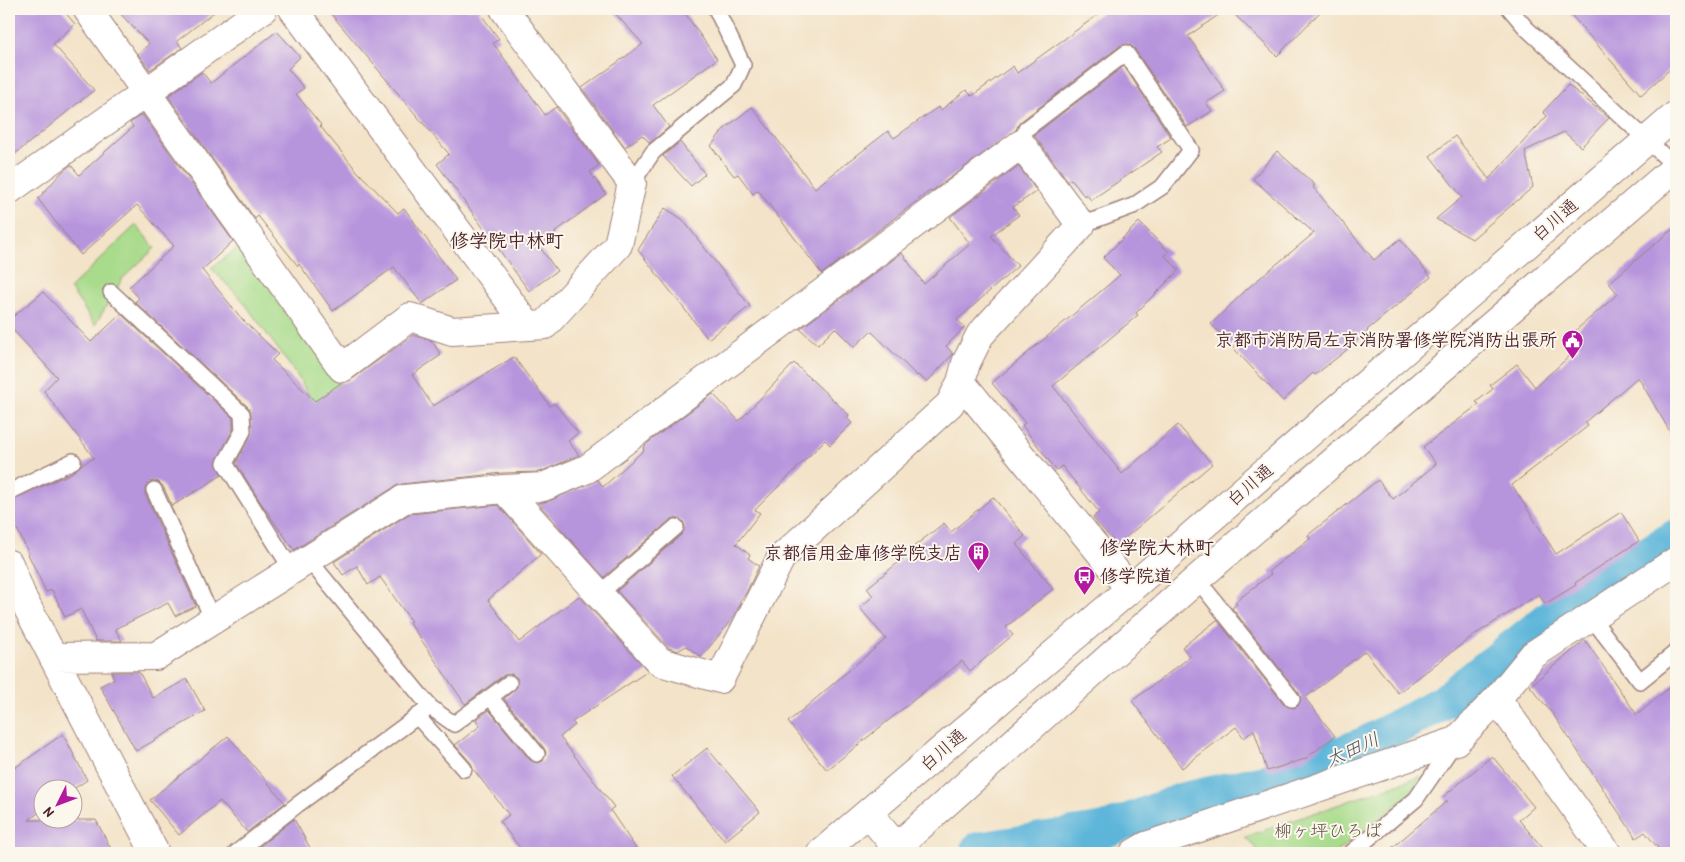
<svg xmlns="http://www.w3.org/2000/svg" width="1685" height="862" font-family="'Patrick Hand','Klee One',sans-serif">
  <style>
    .green { fill: #a8db8b; stroke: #797d5b }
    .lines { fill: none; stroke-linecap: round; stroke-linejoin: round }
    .canal { stroke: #5db6da; stroke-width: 36 }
    .building { fill: #b795dd }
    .lane-casing { stroke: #9e817a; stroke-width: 18 }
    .street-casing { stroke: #9e817a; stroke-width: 30 }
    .secondary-casing { stroke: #9e817a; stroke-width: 30 }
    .lane { stroke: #fff; stroke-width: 15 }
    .street { stroke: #fff; stroke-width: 28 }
    .secondary { stroke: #fff; stroke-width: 28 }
    .labels { text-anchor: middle; stroke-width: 4; stroke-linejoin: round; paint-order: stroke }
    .street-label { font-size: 18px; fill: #4a1f2b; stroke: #fbf7ec }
    .poi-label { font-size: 18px; font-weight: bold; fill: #4a1f2b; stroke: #fbf7ec; text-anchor: end }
    .park-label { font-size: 18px; fill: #624e43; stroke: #fbf7ec }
    .neighbourhood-label { font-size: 19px; font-weight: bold; fill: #4a1f2b; stroke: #fbf7ec }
    .water-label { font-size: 19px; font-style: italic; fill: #515468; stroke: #fbf7ec }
  </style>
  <rect width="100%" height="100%" fill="#fbf7ec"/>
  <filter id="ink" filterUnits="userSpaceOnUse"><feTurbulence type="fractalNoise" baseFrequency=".02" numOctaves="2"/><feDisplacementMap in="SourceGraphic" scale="10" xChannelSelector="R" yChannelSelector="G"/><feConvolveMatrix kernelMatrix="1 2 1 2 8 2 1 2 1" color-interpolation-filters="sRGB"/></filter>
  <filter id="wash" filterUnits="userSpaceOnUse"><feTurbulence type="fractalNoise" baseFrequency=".0096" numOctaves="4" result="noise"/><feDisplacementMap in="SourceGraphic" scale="20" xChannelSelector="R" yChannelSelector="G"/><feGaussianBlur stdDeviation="1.12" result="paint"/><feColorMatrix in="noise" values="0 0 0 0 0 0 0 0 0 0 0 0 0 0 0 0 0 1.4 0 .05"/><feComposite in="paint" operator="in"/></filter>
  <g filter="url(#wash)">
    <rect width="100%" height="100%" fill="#f3e3c8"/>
    <path class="green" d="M136,225L155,248L123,278L95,325L70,288Z
      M241,246L344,390L320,414L298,377L243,301L211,268Z
      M1421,776L1410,794L1335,853H1260L1245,837Z"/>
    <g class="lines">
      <path class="canal" d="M978,850L1105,830L1184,800L1277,779L1366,744L1445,701L1577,597L1676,537"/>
    </g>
    <g id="blocks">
      <path class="building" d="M9,9H62L75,24L53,44L94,90L9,159Z
        M116,9H218L177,41L182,48L150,70L138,54L149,44Z
        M327,9H477L499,39L493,43L545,115L556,107L599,165L590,172L606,194L555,232L556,233L539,246L557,271L529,291L437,164L449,154Z
        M611,9H682L717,59L653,105L669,127L650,143L642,135L625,147L582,88L643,44Z
        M1106,9H1227L1188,36L1225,91L1206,103L1212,111L1187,127L1134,48L1129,44L1121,45L1020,122L1016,130L932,191L931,190L822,274L758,190L753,194L738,174L734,176L711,146L723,130L752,107L815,188L888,131L894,138L938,107L941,110L966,90L972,96L1013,66L1017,73Z
        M1229,9H1323L1277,56Z
        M1566,9H1676V64L1641,95Z
        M277,31L300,57L288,69L304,88L296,94L321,125L320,126L357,171L398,213L404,208L456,280L422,304L394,267L333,311L299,264L298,266L258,216L255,219L168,96L202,72L211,83Z
        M1124,66L1171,138L1157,147L1162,152L1091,200L1086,194L1084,196L1071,179L1068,181L1034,135Z
        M1568,85L1609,118L1581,147L1564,132L1525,151L1533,187L1472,239L1436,219L1462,197L1430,156L1455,136L1489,179L1547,116L1543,112Z
        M142,114L233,241L202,270L242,319L278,354L272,360L315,401L341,383L351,380L413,335L432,341L441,355L412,375L433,406L514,357L550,406L554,403L578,433L568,441L579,455L540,472L502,473L402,484L396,486L294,550L261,503L236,463L251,435V413L249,408L135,302L139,298L129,287L174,246L137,205L81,255L38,199L62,172L71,165L79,175L133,127L130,123Z
        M680,142L705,174L691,186L663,156Z
        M1277,151L1315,185L1313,187L1374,260L1400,239L1431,277L1367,330L1368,331L1343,353L1315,375L1313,373L1283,401L1211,324L1248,288L1314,233L1253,179Z
        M1018,166L1037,191L1013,207L1019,215L991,236L1018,266L957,320L965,327L946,346L953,354L927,382L918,375L917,376L871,331L854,347L835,328L818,345L800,329L902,253L924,284L970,244L950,217Z
        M665,208L682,219L750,306L708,339L638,250Z
        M1139,222L1169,252L1165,256L1179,270L1136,313L1138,315L1053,386L1122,474L1178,425L1212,464L1117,545L1093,518L1099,512L1062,466L1056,470L1022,425L1025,423L992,383L1120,275L1103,258Z
        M1676,226V442L1638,377L1585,422L1588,426L1512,485L1556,554L1621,512L1639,541L1575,583L1576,585L1545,604L1539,594L1474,635L1398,693L1365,651L1305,698L1335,736L1305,759L1267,771L1254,730L1244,738L1236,727L1182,768L1132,701L1190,657L1182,647L1217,620L1285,705L1293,708L1298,706L1301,698L1299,693L1232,608L1237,604L1235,602L1271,574L1269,571L1310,539L1308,535L1378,480L1393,499L1436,464L1423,447L1479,404L1476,402L1493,389L1490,385L1517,364L1535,387L1580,347L1569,336L1618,294L1609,283Z
        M43,292L91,342L121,314L233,418V429L216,463L222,475L172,506L163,486L159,482L154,481L150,482L145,489V494L196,606L175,616L168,603L115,629L122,641H96L81,609L65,617L52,590L46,592L28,554H29L9,512V501L72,473L81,465L94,458L44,391L57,377L9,326V320Z
        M794,363L849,415L847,418L852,423L830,445L825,440L755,510L760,513L736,544L750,555L748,558L759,566L746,593L739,602L741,603L734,616L721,633L701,657L686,646L678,651L669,648L617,591L682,534L685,526L683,521L675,518L670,520L604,577L538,503L549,501L598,480L603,487L644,450L643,448L650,441L713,394L739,421Z
        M993,497L1025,536L1016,544L1053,589L1006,627L1013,635L970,671L962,661L827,770L788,722L886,639L860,608L873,596L867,588L905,557L903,555L944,523L951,532Z
        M498,505L541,554L488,600L519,642L579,596L648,671L572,722L575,725L560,737L614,807L610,810L639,853H524L500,822L509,815L473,769L471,763L455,745L480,726L476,720L489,710L530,760L538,763L543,761L546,753L544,748L504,699L517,687V678L512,674L504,675L465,704L409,622L411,621L380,577L368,585L357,566L343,575L334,562L409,514Z
        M1585,640L1637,715L1676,682V853H1662L1645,832L1636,838L1555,717L1530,686Z
        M111,672H139L153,698L187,679L205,711L136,751L100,686L114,679Z
        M63,734L87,780L72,790H42V810L29,820H96L113,853H9V772Z
        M228,736L285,803L247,832L220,801L179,835L150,800Z
        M707,748L760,812L725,841L672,776Z
        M1492,756L1534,807L1519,820L1547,853H1386L1447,801L1443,797Z
        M294,819L313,853H265L259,847Z"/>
    </g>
  </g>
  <g filter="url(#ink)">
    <use href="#blocks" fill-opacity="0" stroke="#9e817a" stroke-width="1"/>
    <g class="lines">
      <defs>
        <path id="lane" d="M1510,9L1526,28L1676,167
          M1021,144L1026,129L1126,53L1191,150L1163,186L1133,206L1081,225
          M632,183L653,152L734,85L743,65L716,9
          M111,292L242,414L243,431L225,463L292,570
          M154,490L213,620
          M9,492L73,461
          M1197,579L1292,699
          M599,594L676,527
          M1591,617L1640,681L1676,652
          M490,697L537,754
          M430,707L454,724L509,683
          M417,716L464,769
          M236,853L297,805L430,707L309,560
          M1351,853L1416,799L1454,744"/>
        <path id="street" d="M87,9L342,368L410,317L452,331L545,325L618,245L632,183L504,9
          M293,9L528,326
          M9,190L263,9
          M961,382L1130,589
          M9,564L23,599L155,853
          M53,657L156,656L404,499L504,489L543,487L587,469L1021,144L1081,225L980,335L966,363L961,382L950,404L781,558L720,679L660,662L504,489
          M1497,699L1607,853
          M869,814L901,853
          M1134,853L1146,846L1456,741L1497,699L1533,655L1676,561"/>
        <path id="secondary" d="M821,853L1130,589L1676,115
          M890,853L1197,579L1676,167"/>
      </defs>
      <use href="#lane" class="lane-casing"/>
      <use href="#street" class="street-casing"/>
      <use href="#secondary" class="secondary-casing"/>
      <use href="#lane" class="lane"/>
      <use href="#street" class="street"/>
      <use href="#secondary" class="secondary"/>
    </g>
  </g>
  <defs>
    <symbol id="civic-pin" viewBox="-11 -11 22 30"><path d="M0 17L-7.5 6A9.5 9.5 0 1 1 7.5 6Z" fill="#b5179e" stroke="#fbf7ec"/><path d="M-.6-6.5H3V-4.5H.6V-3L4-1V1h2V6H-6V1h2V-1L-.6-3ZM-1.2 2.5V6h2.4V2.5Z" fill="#fff"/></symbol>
    <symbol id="building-pin" viewBox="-11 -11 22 30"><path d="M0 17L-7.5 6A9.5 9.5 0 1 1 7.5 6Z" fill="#b5179e" stroke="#fbf7ec"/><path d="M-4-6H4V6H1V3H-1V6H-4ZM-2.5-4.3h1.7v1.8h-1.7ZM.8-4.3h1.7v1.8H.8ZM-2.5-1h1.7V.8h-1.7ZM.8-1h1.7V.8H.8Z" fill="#fff"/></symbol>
    <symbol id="bus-pin" viewBox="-11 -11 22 30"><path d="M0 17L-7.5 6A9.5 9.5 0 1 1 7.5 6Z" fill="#b5179e" stroke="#fbf7ec"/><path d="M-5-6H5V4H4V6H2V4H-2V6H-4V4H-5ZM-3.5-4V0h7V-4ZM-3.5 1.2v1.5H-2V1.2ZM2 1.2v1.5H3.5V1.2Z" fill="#fff"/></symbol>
  </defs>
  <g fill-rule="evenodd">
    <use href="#civic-pin" x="1560" y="328" width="25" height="34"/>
    <use href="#building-pin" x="966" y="540" width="25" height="34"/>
    <use href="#bus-pin" x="1072" y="564" width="25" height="34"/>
  </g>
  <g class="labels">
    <g class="street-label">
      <text transform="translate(1555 220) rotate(-41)" y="6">白川通</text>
      <text transform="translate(1250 485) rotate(-41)" y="6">白川通</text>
      <text transform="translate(943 750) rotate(-41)" y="6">白川通</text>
    </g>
    <g class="poi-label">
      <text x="1557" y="346">京都市消防局左京消防署修学院消防出張所</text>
      <text x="962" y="559">京都信用金庫修学院支店</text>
      <text x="1100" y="582" text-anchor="start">修学院道</text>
    </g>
    <g class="park-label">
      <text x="1328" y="837">柳ヶ坪ひろば</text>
    </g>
    <g class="neighbourhood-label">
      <text x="507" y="247">修学院中林町</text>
      <text x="1157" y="554">修学院大林町</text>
    </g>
    <g class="water-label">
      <text transform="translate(1352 749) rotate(-24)" y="7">太田川</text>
    </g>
  </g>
  <rect width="1685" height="862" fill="none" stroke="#fbf7ec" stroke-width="30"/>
  <g transform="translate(58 804) rotate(228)"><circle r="24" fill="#fbf7ec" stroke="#b4a19f"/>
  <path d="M0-4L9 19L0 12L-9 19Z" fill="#b5179e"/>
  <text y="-8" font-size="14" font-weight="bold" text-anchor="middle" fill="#4a1f2b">N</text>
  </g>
</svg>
